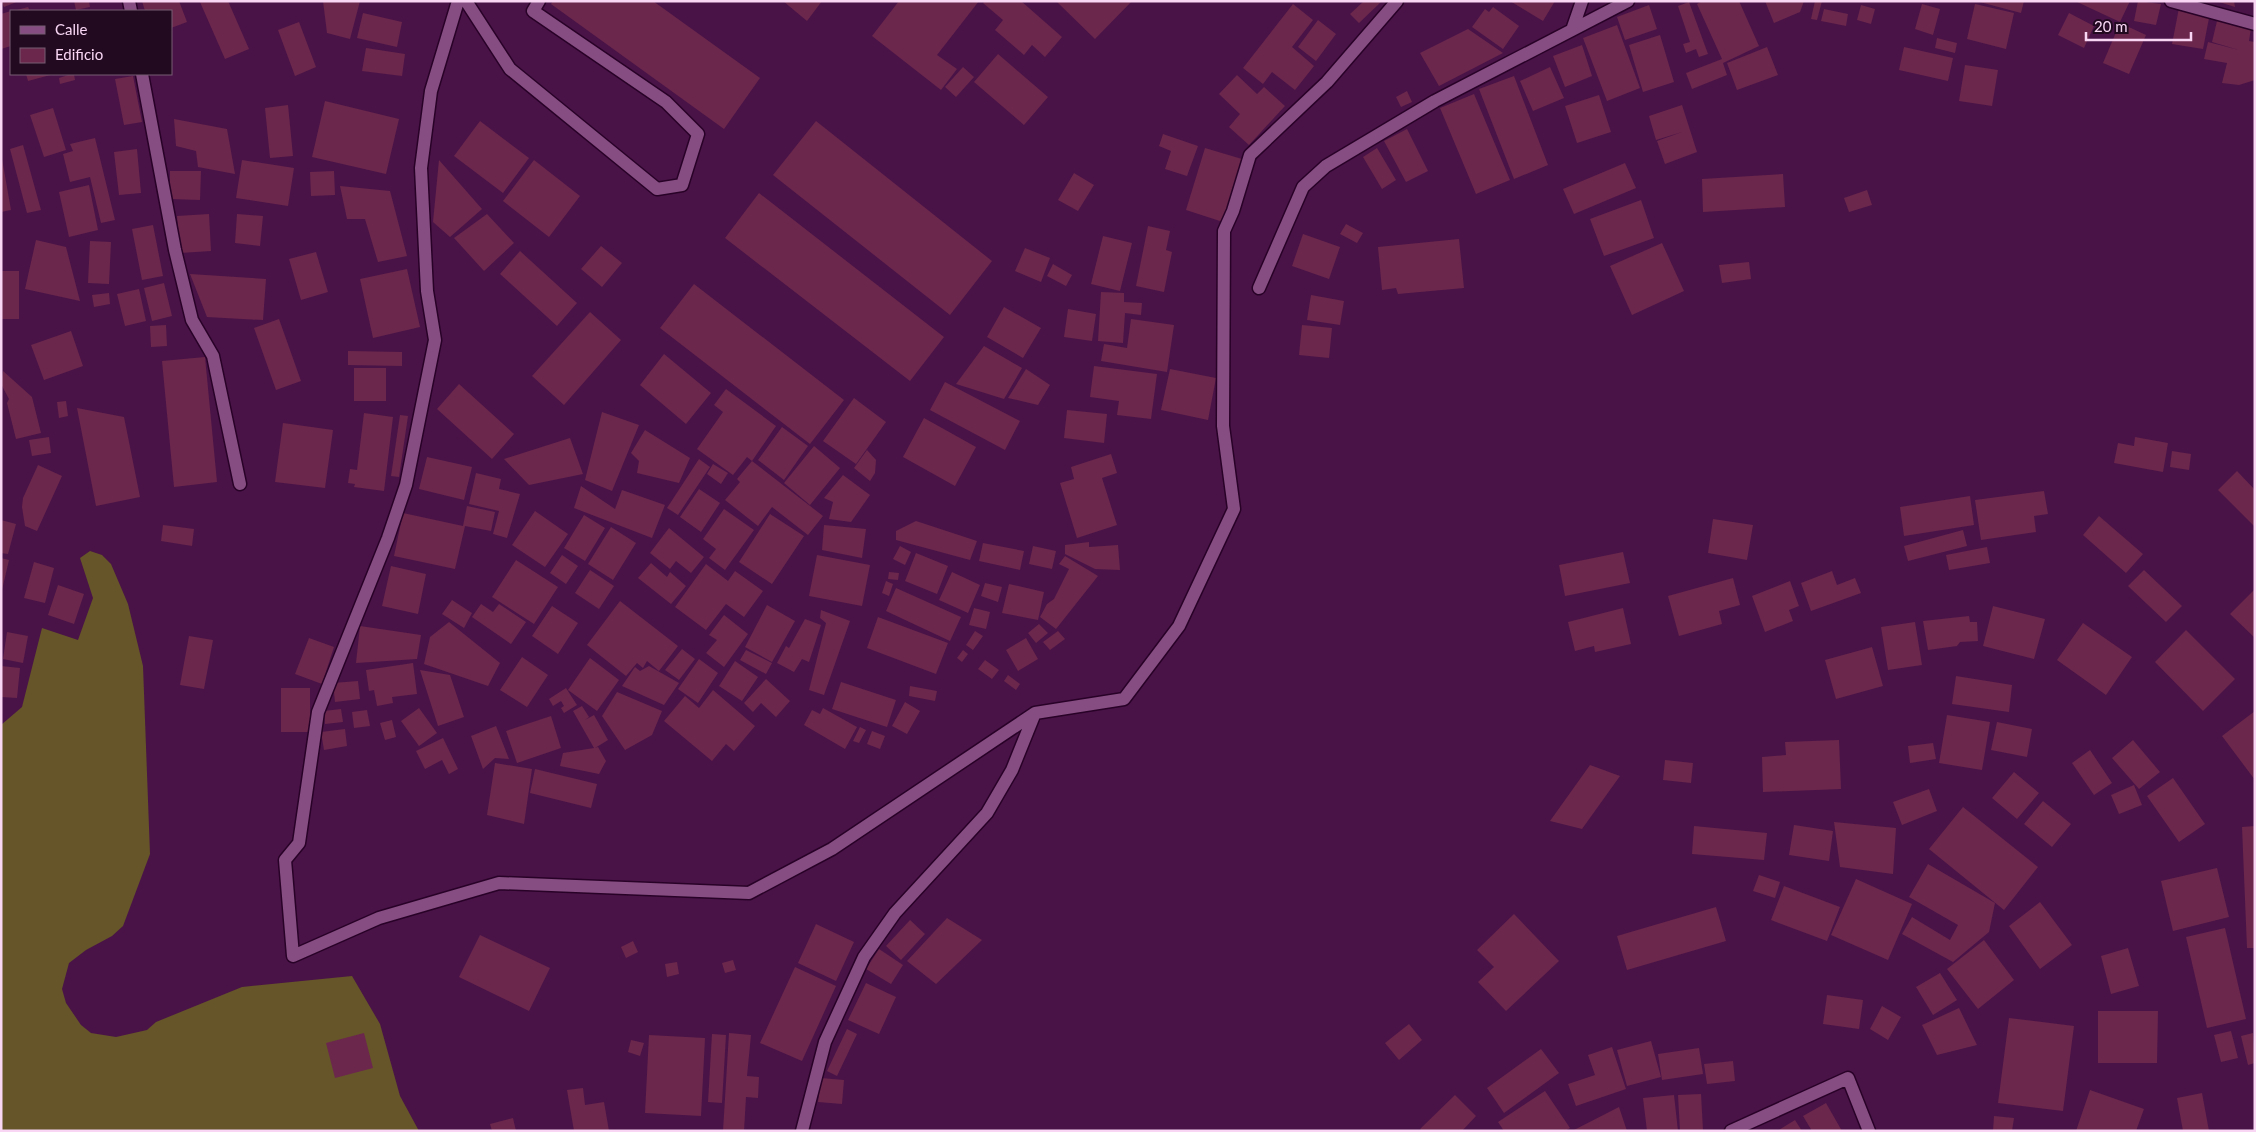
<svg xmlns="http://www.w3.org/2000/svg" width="2256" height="1132" font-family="Lato,sans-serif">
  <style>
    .forest { fill: #655529 }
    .building { fill: #6b274c }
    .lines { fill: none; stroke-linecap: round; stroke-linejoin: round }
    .minor-casing { stroke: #290228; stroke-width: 15 }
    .minor { stroke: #864d82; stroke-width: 12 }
  </style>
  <rect width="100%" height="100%" fill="#491347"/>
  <path class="forest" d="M90,551L102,555L111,564L128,604L143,666L150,854L123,926L112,936L86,950L69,963L62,989L66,1003L81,1025L91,1033L116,1037L147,1030L156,1022L242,987L352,976L380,1024L400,1096L419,1131H1V725L22,707L42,628L78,640L93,598L80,558Z"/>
  <path class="building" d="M1,1H19L4,7Z
    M74,1H89L90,7L76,10Z
    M142,1H179L187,22L171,28V11H145Z
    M202,1H228L249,49L225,59L200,2Z
    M323,1H360L350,39L327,33Z
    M553,1H653L760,78L724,129L551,4Z
    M783,1H822L807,21Z
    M899,1H979L937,55L957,69L941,90L872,36Z
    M985,1H1021L1062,37L1045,57L1032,45L1024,55L995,30L1003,20L983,3Z
    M1056,1H1132L1095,39Z
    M1364,1H1382L1359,23L1350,14Z
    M1510,1H1555L1543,21Z
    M1702,1H1739L1759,46L1723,63L1727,75L1692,89L1686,73L1722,59L1697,4Z
    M1765,1H1804L1800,12L1774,23Z
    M1815,1H1822L1817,20L1811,19Z
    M1976,1H2024L2021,13Z
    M2075,1H2130L2120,22Z
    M2138,1L2161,4L2156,25L2134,21Z
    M2234,1L2235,7L2219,2V1Z
    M1689,2L1708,54L1699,57L1696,49L1686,53L1683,44L1690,42L1678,6Z
    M1293,4L1313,20L1292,47L1314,66L1295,90L1272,72L1263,84L1243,68Z
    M1922,4L1940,9L1933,35L1915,29Z
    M1975,4L2014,13L2006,49L1967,39Z
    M1649,5L1657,29L1625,40L1617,17Z
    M1861,5L1875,9L1871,24L1857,20Z
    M28,7L30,11H13Z
    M1493,7L1519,26L1503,49L1472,27L1485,9L1489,12Z
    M2179,8L2210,13L2203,49L2172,44Z
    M1824,9L1848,14L1846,26L1821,21Z
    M11,11V46L1,49V14Z
    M363,13L402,22L397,47L357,38Z
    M2069,13L2094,26L2084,48L2058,35Z
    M1318,20L1336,34L1316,61L1298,47Z
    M2217,21L2251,28L2249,41L2255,42V80L2239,85L2222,83L2227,63L2204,59L2208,42L2239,50L2212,42Z
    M299,22L316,67L295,76L278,30Z
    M2120,23L2146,35L2129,74L2103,63Z
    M1617,25L1640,88L1607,101L1583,38Z
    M1468,29L1503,53L1439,86L1420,53Z
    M1660,35L1674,82L1643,92L1629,45Z
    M1937,38L1957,43L1955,53L1935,48Z
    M1582,45L1592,76L1565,87L1553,56Z
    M1767,47L1778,75L1737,90L1727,63Z
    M1904,47L1953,58L1948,81L1899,70Z
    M366,48L405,54L402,76L362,71Z
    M998,54L1048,97L1024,125L974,82Z
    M1965,65L1998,70L1992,106L1959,101Z
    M963,67L974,77L956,97L945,87Z
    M1550,67L1564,98L1533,111L1520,81Z
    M26,74H54L28,81Z
    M71,74H74L75,80L60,84L59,78Z
    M1237,75L1257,94L1264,87L1285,106L1249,145L1229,127L1240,114L1219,94Z
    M133,76L142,122L124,125L115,79Z
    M1514,76L1548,165L1514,179L1479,89Z
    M1407,91L1412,102L1401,107L1396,97Z
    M1474,94L1510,180L1476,194L1440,108Z
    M1599,95L1611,132L1577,143L1565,106Z
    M325,101L399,119L386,174L312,157Z
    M288,105L293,156L270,158L265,108Z
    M1682,105L1697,152L1665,164L1657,141L1682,132L1656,140L1649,116Z
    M53,108L66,150L44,157L30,115Z
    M174,119L227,129L235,174L198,167L196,151L176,146Z
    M480,121L529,158L503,193L454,156Z
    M816,121L992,261L950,315L773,175Z
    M1407,129L1428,171L1406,182L1384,141Z
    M1163,134L1198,146L1187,176L1165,169L1171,151L1159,146Z
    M95,138L115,220L101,223L90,177L70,182L63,154L73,151L70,144Z
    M23,145L41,210L27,213L10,149Z
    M1205,148L1242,159L1223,222L1186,210Z
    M1377,148L1396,180L1382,189L1363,157Z
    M137,149L141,193L119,195L114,152Z
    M1,153L11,210L1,212Z
    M242,160L294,168L288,206L236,198Z
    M439,160L482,209L450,237L433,222Z
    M534,160L580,196L549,237L503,201Z
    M1625,163L1636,188L1574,214L1563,189Z
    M170,171H201L200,200L170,199Z
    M334,171L335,195L311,196L310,172Z
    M1074,173L1094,185L1078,211L1058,200Z
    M1783,174L1785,207L1703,212L1702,179Z
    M89,185L98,230L69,237L59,192Z
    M340,186L390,191L407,256L378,262L365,219H347Z
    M1867,190L1872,205L1849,212L1844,198Z
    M759,193L944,337L910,381L725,238Z
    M1641,200L1654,238L1604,256L1590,219Z
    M209,214L211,251L180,253L177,216Z
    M237,214L263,216L260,246L235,243Z
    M487,214L514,243L484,271L454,238Z
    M1346,224L1363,233L1357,243L1340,234Z
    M153,225L163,276L142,280L132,229Z
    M1148,226L1170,231L1166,250L1172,252L1164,292L1136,286Z
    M1303,234L1340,247L1329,279L1292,266Z
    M1103,236L1132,243L1120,291L1091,284Z
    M1459,239L1464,288L1398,294L1396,288L1382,290L1378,247Z
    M36,240L66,247L80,301L25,289Z
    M90,241L111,242L109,284L88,283Z
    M1662,243L1684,291L1632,315L1610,266Z
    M601,246L622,263L602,287L581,269Z
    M1025,248L1050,258L1041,282L1015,271Z
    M520,251L577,303L557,326L500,274Z
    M316,252L328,292L301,300L289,259Z
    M1749,262L1751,279L1722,283L1719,265Z
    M1053,264L1072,275L1066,286L1047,276Z
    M407,269L420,327L373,338L360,279Z
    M1,271H19V319H1Z
    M190,274L266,279L263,320L207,317Z
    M164,283L172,316L152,321L144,288Z
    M694,284L844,400L810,444L660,328Z
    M139,289L146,321L125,326L117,294Z
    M1101,292L1124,293V302L1142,303L1141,315L1125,313L1123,343L1098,341Z
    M109,293L110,304L94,307L92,295Z
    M1311,295L1344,301L1340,325L1307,320Z
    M1004,307L1041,328L1023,358L987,337Z
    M1068,309L1096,314L1092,341L1064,337Z
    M590,312L621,340L564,405L532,376Z
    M279,319L301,381L276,390L254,328Z
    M1131,319L1174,325L1167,372L1101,361L1104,344L1127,348Z
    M166,325L167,346L151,347L150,326Z
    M1302,325L1332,328L1329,358L1299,355Z
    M71,331L83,366L44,380L31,345Z
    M984,346L1022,368L1004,399L956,384Z
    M348,351L402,352V366L348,365Z
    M664,354L711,393L686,424L640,385Z
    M205,357L217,482L174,487L162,361Z
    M1094,366L1157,374L1151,419L1117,415L1119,401L1090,397Z
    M354,368H386V401H354Z
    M1026,369L1050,385L1038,405L1008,398Z
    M1170,369L1216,378L1208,420L1161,410Z
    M3,371L32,397L41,433L16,439L7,403L9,399L1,384Z
    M945,382L1020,421L1005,450L930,410Z
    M459,384L514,434L492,459L437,409Z
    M726,389L776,426L752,461L747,457L733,475L697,449L723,412L714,405Z
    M854,398L886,422L856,464L823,441Z
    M66,401L68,416L59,418L57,402Z
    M77,408L124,417L140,497L96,506Z
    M1067,410L1107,414L1104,443L1064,438Z
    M602,412L639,425L612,491L585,480Z
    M364,413L393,417L384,491L354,487L355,484L348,483L350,469L357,470Z
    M400,415L408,416L399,477L391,476Z
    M924,418L976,447L955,486L903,457Z
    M283,423L333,430L325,488L275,482Z
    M782,427L808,446L784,480L758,460Z
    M645,430L690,458L679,483L637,473L639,461L631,453Z
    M49,437L51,453L32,456L29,440Z
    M2135,437L2168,443L2163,472L2114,463L2118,443L2134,446Z
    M570,438L583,474L529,485L504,459Z
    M814,446L840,468L810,505L784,483Z
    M867,450L876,460L875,473L870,481L854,468Z
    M2172,451L2191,454L2189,470L2170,467Z
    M1111,454L1117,473L1102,478L1117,525L1077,538L1060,483L1074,479L1071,467Z
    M427,457L472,467L464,500L419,489Z
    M699,459L710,467L678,515L667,508Z
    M752,461L823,516L808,535L772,507L758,526L725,500L740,482L737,479Z
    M713,464L728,473L721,484L707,474Z
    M38,465L62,476L37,531L25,526L22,507L23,498Z
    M2237,471L2255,490V527L2218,490Z
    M476,473L501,479L499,489L520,494L507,538L493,534L499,511L469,504Z
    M843,475L870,495L851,522L829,519L833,502L824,498Z
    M581,486L615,509L622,490L665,505L652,538L574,508Z
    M699,489L720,503L701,532L680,517Z
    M2044,491L2048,514L2034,516L2036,532L1981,540L1975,500Z
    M1970,496L1974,525L1904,536L1900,507Z
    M467,506L495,512L491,531L465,526L455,569L394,556L403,513L463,526Z
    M724,509L754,530L725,570L709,558L716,549L703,539Z
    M535,511L568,534L545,567L512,545Z
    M770,514L804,536L772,584L739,562Z
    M584,515L605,528L585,561L564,548Z
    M2099,516L2143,554L2126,573L2083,535Z
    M1713,519L1753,525L1747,560L1708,553Z
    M1,520L16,524L8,554L1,553Z
    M916,521L977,541L970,560L896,540V531Z
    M163,525L194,529L192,546L161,541Z
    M824,525L866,529L862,558L822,550Z
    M611,527L636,543L613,580L588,564Z
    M669,528L704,557L691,573L676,561L670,569L650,553Z
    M1963,530L1967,546L1908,561L1904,546Z
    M1089,542V547L1118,545L1120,570L1095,569L1065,554V545Z
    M983,543L1024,551L1020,570L979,561Z
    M900,546L911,552L905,565L893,559Z
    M1033,546L1056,551L1052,569L1029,564Z
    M1987,547L1990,563L1949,570L1946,555Z
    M1623,552L1630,583L1565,596L1559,565Z
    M916,553L948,566L937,594L905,581Z
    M562,555L578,566L566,584L550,573Z
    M817,555L870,565L862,606L809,596Z
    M1065,556L1098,576L1056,629L1040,617L1047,604L1054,599L1069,569L1059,564Z
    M1,558L9,560L2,590H1Z
    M516,560L558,587L534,624L492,597Z
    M34,562L54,568L45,603L24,598Z
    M651,563L667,577L670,572L686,586L671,604L638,578Z
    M706,564L728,581L735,571L763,591L744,617L726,604L706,630L675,607Z
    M391,566L426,574L418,614L382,606Z
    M590,570L614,586L599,609L575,593Z
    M2144,570L2182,606L2166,622L2128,586Z
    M1832,571L1837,585L1855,578L1861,593L1811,611L1801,583Z
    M889,572L899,573L898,580L888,579Z
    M952,572L980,585L968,613L939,600Z
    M1733,578L1740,605L1719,611L1722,624L1679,636L1668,596Z
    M886,581L893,584L889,596L882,593Z
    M1790,581L1799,606L1789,610L1793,621L1765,632L1752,596Z
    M985,583L1002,587L998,602L981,596Z
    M1009,584L1044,592L1038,620L1002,613Z
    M58,585L84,594L74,624L48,615Z
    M896,588L961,617L950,641L886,611Z
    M2255,589V638L2230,614Z
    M452,600L472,613L464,628L442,614Z
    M620,601L678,646L659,671L647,661L643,668L637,663L626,676L587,645Z
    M481,604L493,612L499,604L526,622L511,644L472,617Z
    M767,605L795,621L772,662L745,647Z
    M552,606L578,623L558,654L532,636Z
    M1993,606L2045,619L2034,659L1983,646Z
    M974,608L990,612L986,629L969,625Z
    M1623,608L1631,644L1595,652L1594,646L1575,651L1568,622Z
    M821,610L850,621L824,695L809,690L826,623L820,618Z
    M724,615L748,634L724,667L706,653L717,640L709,635Z
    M1969,616L1970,622H1977L1978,641L1960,642L1957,646L1928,650L1923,621Z
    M878,617L948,643L936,674L867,648Z
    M805,619L821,625L809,662L802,659L794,672L777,663L786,646L789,648Z
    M449,622L500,663L488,686L424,664L430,637Z
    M1915,622L1922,665L1888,670L1881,627Z
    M2083,623L2132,657L2106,695L2057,660Z
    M1039,624L1048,633L1036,643L1028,633Z
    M360,626L421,635L417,659L356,663Z
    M2186,630L2235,679L2203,711L2155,662Z
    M975,631L983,636L973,650L966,645Z
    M1058,631L1065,639L1050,650L1043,642Z
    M7,632L28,636L23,663L3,659Z
    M189,636L213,640L204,689L180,685Z
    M309,638L334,647L322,684L295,674Z
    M1026,638L1038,659L1018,671L1006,650Z
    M1872,647L1883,686L1836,699L1825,660Z
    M682,649L695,659L679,680L665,670Z
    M746,650L772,663L766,674L740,660Z
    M963,650L968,654L962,662L957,658Z
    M522,657L548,675L527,707L500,690Z
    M590,658L619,680L597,711L568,690Z
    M699,659L718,673L698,703L678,689Z
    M985,660L999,670L992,679L978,669Z
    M735,661L758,677L742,701L719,686Z
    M413,663L417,694L392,697L393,703L377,706L374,690L369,691L366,670Z
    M1,666L20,668L17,698L1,697Z
    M649,666L679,683L664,705L622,686L635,667L640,671Z
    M420,670L450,675L464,717L438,726Z
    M1008,675L1020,684L1016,690L1004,681Z
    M1956,676L2012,685L2009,712L1952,704Z
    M766,679L790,701L776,717L761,703L753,712L744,703Z
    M358,681L360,699L335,702L333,683Z
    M841,682L896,700L887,727L832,709Z
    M910,686L937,691L935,701L909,696Z
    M281,688H310V732H281Z
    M566,688L577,705L564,713L561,708L564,706L561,701L553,706L549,699Z
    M713,690L755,726L734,751L726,744L712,761L664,721L685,696L699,708Z
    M617,692L662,711L652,735L625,750L602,716Z
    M905,702L920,711L907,734L892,726Z
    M582,706L589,717L585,720L594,715L608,740L595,748L598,747L606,761L599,774L560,766L563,753L594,748L573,711Z
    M419,708L437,733L419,746L401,721Z
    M823,708L857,727L845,749L804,725L812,710L820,714Z
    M341,709L343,722L325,724L324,711Z
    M367,710L370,726L354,728L352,712Z
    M2255,711V780L2222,736Z
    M1947,715L1990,722L1982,770L1939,763Z
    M551,716L561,748L517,763L506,731Z
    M392,720L396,737L385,740L380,723Z
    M1997,722L2032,729L2027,757L1991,750Z
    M496,726L509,759L495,758L483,769L471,736Z
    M860,727L866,730L859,743L853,741Z
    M345,729L347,746L324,750L321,732Z
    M872,731L885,736L880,749L867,744Z
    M443,738L458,769L449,774L442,760L425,769L416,751Z
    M1839,740L1841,789L1763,792L1762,757L1786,755L1785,742Z
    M2133,740L2160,772L2139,789L2112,758Z
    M1933,743L1936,759L1910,763L1908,746Z
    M2090,750L2112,783L2094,795L2072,763Z
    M1665,760L1693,763L1691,783L1663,780Z
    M495,763L532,769L524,824L487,815Z
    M1590,765L1620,776L1582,829L1550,821Z
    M535,769L597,784L591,808L530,793Z
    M2014,772L2039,793L2017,819L1992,798Z
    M2173,778L2205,824L2179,842L2147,796Z
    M2134,785L2142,805L2119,814L2111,795Z
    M1929,789L1937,811L1902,825L1893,802Z
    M2043,801L2071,824L2052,847L2024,824Z
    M1963,807L2038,867L2004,910L1929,849Z
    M1834,822L1896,828L1893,874L1840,867Z
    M1794,825L1833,831L1829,861L1789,855Z
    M1694,826L1767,833L1764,860L1692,854Z
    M2255,826V948H2247L2242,827Z
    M1928,864L1995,903L1989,932L1953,962L1902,934L1912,917L1950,940L1958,925L1909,897Z
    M2217,868L2229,917L2173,931L2161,881Z
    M1759,875L1780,882L1775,898L1753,891Z
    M1856,879L1912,904L1888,960L1831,935Z
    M1784,886L1840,907L1827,941L1771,920Z
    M2040,902L2072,945L2040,969L2009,926Z
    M1716,907L1726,941L1627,970L1617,936Z
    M1514,914L1559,961L1506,1011L1478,982L1494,967L1477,950Z
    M947,918L982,940L936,984L907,961Z
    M910,920L925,934L901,960L886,946Z
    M816,924L854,942L836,981L798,963Z
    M2225,928L2246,1019L2207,1028L2186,937Z
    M480,935L550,968L529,1011L459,977Z
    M1984,940L2014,980L1978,1009L1947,969Z
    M633,941L638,952L626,958L621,947Z
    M2128,948L2139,986L2111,994L2101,956Z
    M879,949L903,965L891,984L866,969Z
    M733,960L736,970L725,973L722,963Z
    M677,962L679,974L667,977L665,964Z
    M795,967L836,986L802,1061L760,1043Z
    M1940,973L1957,1000L1933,1015L1916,987Z
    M866,983L896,997L879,1034L848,1020Z
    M1827,995L1863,1000L1859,1029L1823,1024Z
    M1882,1006L1901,1017L1888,1040L1870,1029Z
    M1959,1008L1977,1045L1937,1055L1922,1025Z
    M2098,1011H2158L2157,1063H2098Z
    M2009,1018L2074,1026L2063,1111L1998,1103Z
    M1409,1024L1422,1040L1399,1060L1385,1043Z
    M847,1029L857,1034L837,1076L827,1071Z
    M2231,1031L2238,1058L2221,1062L2214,1035Z
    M364,1033L373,1068L335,1078L326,1043Z
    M729,1033L751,1035L747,1076L759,1077L758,1098L746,1097L744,1131H723Z
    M2253,1033L2255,1063L2248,1065L2241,1036Z
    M712,1034L726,1035L722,1103L708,1102Z
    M649,1035L705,1038L701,1116L645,1113Z
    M631,1040L644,1043L640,1056L628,1052Z
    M1651,1041L1661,1077L1627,1086L1617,1050Z
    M1612,1047L1626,1089L1576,1106L1568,1084L1595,1075L1588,1055Z
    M1699,1048L1703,1074L1662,1080L1658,1054Z
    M1541,1049L1559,1073L1504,1113L1487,1088Z
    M1733,1061L1735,1081L1707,1084L1704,1064Z
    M821,1078L844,1080L842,1104L818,1102Z
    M583,1088L585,1105L604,1102L609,1131H574L567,1090Z
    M2090,1090L2144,1109L2136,1131H2076Z
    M1545,1091L1570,1128L1565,1131H1504L1498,1122Z
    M2202,1093L2209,1131H2183L2177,1098Z
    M1701,1094L1703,1130L1680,1131L1678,1095Z
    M1455,1095L1476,1116L1462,1131H1422L1420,1129Z
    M1674,1095L1678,1131H1647L1643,1098Z
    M1826,1103L1842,1131H1812L1803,1116Z
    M1619,1107L1627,1131H1572Z
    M1994,1116L2014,1118L2012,1131H1993Z
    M513,1118L516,1131H492L490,1124Z
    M1795,1120L1802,1131H1777Z"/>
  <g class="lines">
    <defs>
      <path id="minor" d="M129,1L131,11
        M458,1L431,91L421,168L427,291L435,340L406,485L388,538L318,712L299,843L285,860L293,956L379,918L499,883L749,893L832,849L1035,713
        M466,1L510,69L657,189L682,185L698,134L666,102L533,11L539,1
        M2171,1L2255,24
        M1572,30L1582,1
        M142,74L175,250L192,320L213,356L240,484
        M1259,288L1303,187L1326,166L1435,101L1628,1
        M802,1131L825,1042L864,957L895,913L987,813L1012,770L1035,713L1124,699L1179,626L1234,509L1223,426L1224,231L1233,211L1250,155L1327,82L1397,1
        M1731,1131L1848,1078L1869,1131"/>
    </defs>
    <use href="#minor" class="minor-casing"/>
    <use href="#minor" class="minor"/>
  </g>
  <rect width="2256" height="1132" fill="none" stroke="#f8d6f4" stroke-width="5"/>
  <rect x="10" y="10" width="162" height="65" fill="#220b21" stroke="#785c75"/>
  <rect x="20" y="26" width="25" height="8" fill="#864d82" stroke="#785c75"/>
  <text x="55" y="35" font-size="15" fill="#f8d6f4">Calle</text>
  <rect x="20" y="48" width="25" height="15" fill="#6b274c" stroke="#785c75"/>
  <text x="55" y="60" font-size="15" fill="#f8d6f4">Edificio</text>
  <path d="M2086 32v8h105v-8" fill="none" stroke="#f8d6f4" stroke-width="2.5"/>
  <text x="2094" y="32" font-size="15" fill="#f8d6f4" stroke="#220b21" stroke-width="4" paint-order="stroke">20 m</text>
</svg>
